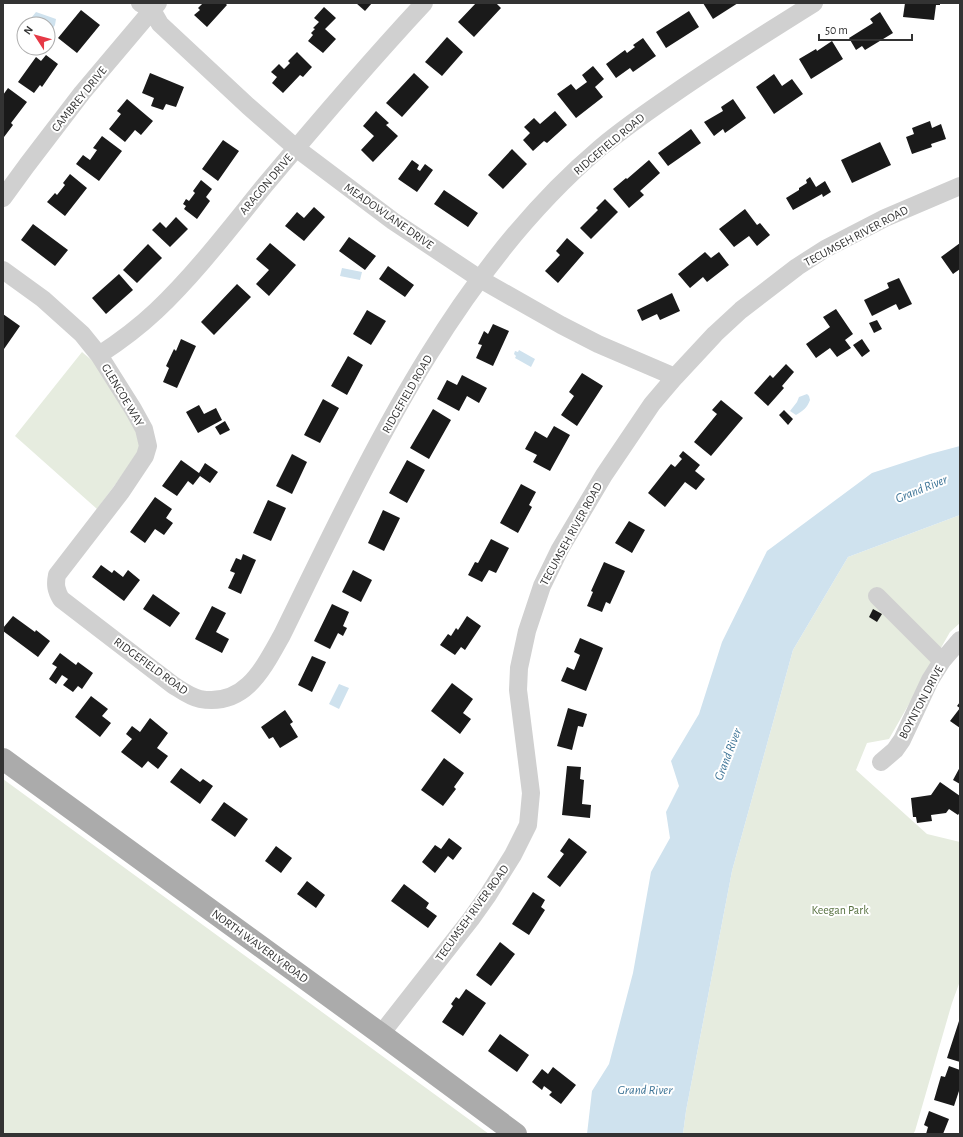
<svg xmlns="http://www.w3.org/2000/svg" width="963" height="1137" font-family="'Alegreya Sans',sans-serif">
<style>
.green{fill:#e6ecdf}
.water{fill:#cfe2ee}
.building{fill:#1a1a1a}
.lines{fill:none;stroke-linecap:round;stroke-linejoin:round}
.minor{stroke:#d0d0d0;stroke-width:18}
.major{stroke:#ababab;stroke-width:22}
.labels{text-anchor:middle;stroke-width:4;stroke-linejoin:round;paint-order:stroke}
.street-label{font-size:12px;fill:#333;stroke:#fff}
.park-label{font-size:12px;fill:#56703f;stroke:#fff}
.water-label{font-size:13px;font-style:italic;fill:#3f7597;stroke:#fff}
</style>
<rect width="100%" height="100%" fill="#fff"/>
<path class="green" d="M82,352l13,11 41,66 6,16 -7,13 -38,51 -82,-73z
M960,515v108l-10,9 -61,107 -22,4 -11,27 71,64 33,8v139l-8,22 -37,128 -2,3h-230l3,-23 46,-240 61,-221 55,-93z
M3,779l486,355h-486z"/>
<path class="water" d="M36,12l20,7 -1,6 -3,5 -4,-1v-5h-12l-4,-1v-6z
M342,268l20,4 -2,8 -20,-4z
M519,350l16,9 -4,8 -16,-9 1,-2 -2,-2 1,-3 3,1z
M807,394l2,2 1,4c-3,8 -7,11 -14,15l-6,-4 7,-9 2,-5z
M960,446v69l-112,42 -55,93 -61,221 -46,240 -3,23h-96l5,-43 17,-27 24,-91 18,-101 19,-34 -4,-26 13,-26 -8,-25 28,-47 23,-72 45,-91 105,-78 58,-19z
M339,684l10,4 -10,21 -10,-5z"/>
<path class="building" d="M203,3h22l2,2 -20,22 -13,-12 6,-5 -2,-2z
M356,3h16l-7,8z
M476,3h20l5,5 -27,29 -16,-15z
M703,3h35l-25,16z
M905,3h35v2h-4l-2,15 -31,-3z
M324,7l12,11 -11,11 11,10 -13,14 -15,-12 5,-6 -2,-2 4,-4 -2,-1 6,-6 -5,-4z
M81,10l19,15 -23,28 -19,-15z
M689,11l10,16 -33,21 -10,-16z
M880,12l13,21 -28,17 -3,-4 -6,4 -7,-12 24,-15 -3,-4z
M447,37l16,15 -21,24 -17,-14z
M643,38l13,18 -23,16 -3,-4 -14,10 -10,-14 19,-14 2,3 8,-6 -2,-2z
M832,41l11,18 -32,20 -12,-20 17,-10 1,2z
M297,52l15,15 -9,10 -3,-2 -17,18 -11,-10 5,-6 -6,-5 8,-8 5,5 6,-6 -2,-2z
M46,55l12,9 -16,23 -2,-2 -6,8 -16,-11 18,-25 5,4z
M593,66l11,13 -9,8 8,10 -27,21 -19,-24 14,-10 5,6 11,-8 -5,-7z
M150,73l34,14 -8,20 -10,-3 -3,6 -12,-4 3,-8 -12,-5z
M414,73l15,14 -27,30 -16,-14z
M774,74l8,12 10,-7 11,15 -29,20 -18,-27z
M8,88l19,14 -16,21 2,2 -9,12 -1,-1v-41z
M127,99l26,22 -12,14 -6,-5 -10,12 -16,-13 12,-15 -4,-3z
M733,99l13,19 -21,15 -2,-4 -9,7 -10,-14 19,-11 -2,-4z
M376,111l13,12 -3,2 12,11 -25,26 -12,-12 13,-14 -11,-10z
M555,111l12,14 -20,18 -3,-2 -11,10 -10,-11 7,-7 -6,-6 10,-9 6,6z
M930,121l2,7 9,-4 5,15 -15,5 1,3 -20,7 -6,-17 8,-3 -2,-6z
M691,129l10,14 -33,23 -10,-13z
M102,136l20,15 -23,30 -23,-17 7,-9 7,5 7,-10 -4,-2z
M223,140l16,11 -21,30 -16,-12z
M880,142l11,23 -39,18 -11,-23z
M512,149l15,15 -24,25 -15,-14z
M412,160l7,5 -2,4 3,2 5,-7 8,6 -16,22 -19,-13z
M649,160l11,13 -20,18 4,4 -15,13 -16,-19 13,-11 1,1z
M70,174l17,14 -22,28 -18,-14 8,-9 2,2 8,-10 -2,-2z
M810,177l6,10 9,-6 6,11 -8,5 -1,-3 -29,16 -7,-12 13,-8v-2l8,-5 -1,-3z
M201,180l11,9 -6,8 4,4 -13,18 -13,-10 2,-3 -3,-2 3,-5 3,2 6,-8 -2,-2z
M444,190l34,23 -10,14 -34,-23z
M605,199l13,13 -27,27 -11,-11 18,-18 -2,-2z
M314,207l11,10 -21,24 -19,-15 12,-14 7,6z
M745,209l12,16 3,-2 10,12 -13,11 -8,-10 -15,11 -15,-18z
M176,217l12,12 -18,18 -18,-17 8,-8 6,6z
M33,224l35,26 -13,16 -34,-26z
M349,237l27,19 -11,14 -26,-19z
M567,238l17,15 -26,30 -13,-12 15,-16 -4,-4z
M270,243l26,22 -27,31 -13,-12 13,-14 -13,-11z
M960,243v26l-7,5 -12,-17z
M148,244l14,14 -25,25 -14,-13z
M705,252l6,6 8,-6 10,13 -22,17 -4,-5 -13,11 -12,-14z
M388,266l26,19 -9,12 -26,-18z
M119,274l14,16 -27,24 -14,-16z
M899,278l13,26 -13,6 -3,-6 -24,12 -8,-16 25,-12 -2,-5z
M237,284l14,13 -37,38 -13,-13z
M672,293l8,18 -20,9 -3,-6 -15,7 -5,-11z
M836,309l17,25 -8,6 6,8 -14,9 -7,-9 -14,10 -10,-14 24,-17 -7,-10z
M367,310l19,11 -15,24 -18,-11z
M3,314l17,12 -16,23 -1,-1z
M877,320l5,9 -8,4 -5,-10z
M493,324l16,7 -16,35 -17,-8 6,-13 -4,-1 6,-13 4,3z
M181,339l15,7 -19,42 -14,-6 6,-14 -3,-2 8,-17 2,2z
M862,339l8,12 -8,6 -9,-12z
M348,356l15,9 -16,30 -16,-9z
M786,364l8,8 -12,14 2,2 -16,18 -14,-13 16,-18 3,3z
M582,373l21,13 -26,40 -16,-11 13,-19 -5,-4z
M462,375l25,13 -8,15 -12,-7 -8,15 -22,-12 10,-19 10,5z
M323,399l16,9 -19,35 -16,-8z
M721,400l22,18 -32,38 -17,-14 23,-28 -5,-4z
M199,405l5,9 12,-6 6,12 -24,13 -12,-21z
M433,409l18,11 -22,39 -19,-11z
M784,410l9,9 -5,6 -9,-10z
M225,421l5,9 -10,5 -5,-8z
M554,426l16,9 -20,36 -17,-9 4,-7 -12,-6 10,-18 12,7z
M683,451l17,14 -5,6 10,8 -9,11 -11,-8 -20,25 -17,-14 23,-29 4,3 7,-8 -3,-3z
M292,454l15,8 -15,32 -16,-8z
M181,460l18,13 6,-10 13,9 -8,11 -10,-7 -7,9 -5,-4 -11,15 -15,-10z
M407,460l18,10 -18,33 -18,-10z
M521,484l15,8 -7,13 3,2 -14,26 -18,-10z
M155,497l17,12 -6,9 7,5 -9,12 -9,-6 -10,14 -15,-11z
M268,500l18,8 -15,33 -18,-8z
M383,510l17,8 -16,33 -16,-8z
M629,521l16,9 -13,23 -17,-10z
M491,539l18,9 -13,25 -7,-3 -7,12 -14,-7 7,-13 3,1z
M243,554l13,6 -15,34 -13,-6 7,-15 -5,-2 6,-13 5,2z
M604,562l21,9 -15,33 -4,-2 -4,10 -15,-6 6,-14 -2,-1z
M101,565l11,8 2,-3 9,7 5,-7 12,10 -16,21 -32,-24z
M353,570l19,10 -11,22 -19,-10z
M153,594l27,19 -10,14 -27,-18z
M332,604l17,8 -6,14 4,2 -4,8 -5,-3 -8,16 -16,-8z
M212,606l14,7 -10,19 13,7 -7,14 -27,-14z
M873,609l9,5 -5,8 -8,-5z
M13,616l22,16 1,-2 14,11 -12,16 -35,-26v-3z
M467,616l14,10 -16,24 -4,-3 -6,8 -15,-10 8,-11 3,2 5,-8 2,2z
M580,638l23,10 -17,43 -25,-10 6,-14 7,3 6,-15 -6,-3z
M60,653l16,12 2,-3 15,11 -11,16 -4,-3 -5,6 -10,-7 5,-6 -6,-4 -6,9 -7,-5 8,-12 -5,-3z
M312,656l14,6 -14,30 -14,-7z
M452,683l21,16 -10,14 8,6 -11,15 -29,-23z
M91,696l17,13 -6,7 9,7 -11,14 -25,-20z
M960,702v26l-10,-7 10,-13 -3,-2z
M568,708l19,6 -4,13 -5,-1 -6,24 -15,-4z
M285,710l8,12 -3,2 8,13 -18,11 -7,-11 -4,2 -8,-12z
M150,718l18,15 -11,15 11,8 -10,13 -10,-8 -6,7 -21,-16 11,-13 -6,-5 6,-8 8,6z
M444,758l20,15 -10,14 2,2 -13,17 -22,-16z
M567,766l14,1 -1,12 4,1 -2,24 9,1 -1,13 -28,-3z
M960,767v17l-7,-4z
M181,768l19,14 3,-3 10,7 -13,18 -30,-22z
M940,782l20,14v16l-2,3 -9,-6 -3,4 -15,2 1,6 -15,2 -1,-6h-3l-2,-19 20,-3z
M224,802l24,17 -13,18 -24,-17z
M449,838l13,10 -9,12 -5,-4 -13,17 -13,-11 13,-17 6,4z
M569,838l18,14 -27,35 -13,-10 17,-23 -4,-3z
M276,846l16,12 -11,15 -16,-12z
M307,881l18,14 -9,13 -19,-14z
M404,884l25,19 -3,5 11,8 -9,12 -37,-27z
M533,892l12,8 -4,7 4,3 -16,25 -17,-11z
M500,942l15,12 -24,32 -15,-11z
M466,989l20,14 -23,33 -21,-14 11,-16 -2,-2 5,-7 3,2z
M959,1021l1,1v40l-13,-4z
M500,1034l29,21 -12,17 -29,-21z
M949,1066l11,4v18l-6,18 -20,-6 7,-24 4,1z
M553,1067l23,18 -15,19 -12,-9 3,-3 -8,-6 -2,4 -10,-8 10,-13 6,5z
M929,1111l20,8 -6,15h-17l2,-7 -4,-2z"/>
<g class="lines">
<path class="minor" d="M140,3l12,7 8,14 88,82 48,42 97,73 87,58 81,46 37,19 77,33
M3,198l24,-33 55,-72 76,-90
M3,270l40,29 39,35 17,21 34,54 11,20 4,17 -3,10 -24,36 -64,83c-2,10 -1,15 4,24l112,86c8,5 17,12 27,14 45,8 63,-30 82,-64 84,-171 169,-361 318,-487 23,-19 47,-36 72,-53 46,-32 94,-62 142,-92
M99,355c20,-13 40,-28 57,-44 40,-38 74,-83 109,-126 52,-62 104,-123 159,-182
M877,596l65,65
M881,762l14,-12 7,-10 28,-60 12,-19 18,-21
M381,1034l90,-115 17,-24 25,-40 15,-30 3,-32 -13,-103 1,-22 8,-37 15,-45 18,-37 44,-74 48,-71 23,-27 40,-43 26,-24 56,-43 28,-18 60,-31 75,-32"/>
<path class="major" d="M3,759l378,275 135,100"/>
</g>
<g class="labels">
<g class="street-label">
<text transform="translate(79 99) rotate(-51)" y="4">CAMBREY DRIVE</text>
<text transform="translate(609 144) rotate(-40)" y="4">RIDGEFIELD ROAD</text>
<text transform="translate(266 184) rotate(-50)" y="4">ARAGON DRIVE</text>
<text transform="translate(389 216) rotate(35)" y="4">MEADOWLANE DRIVE</text>
<text transform="translate(856 236) rotate(-28)" y="4">TECUMSEH RIVER ROAD</text>
<text transform="translate(407 394) rotate(-60)" y="4">RIDGEFIELD ROAD</text>
<text transform="translate(123 395) rotate(59)" y="4">GLENCOE WAY</text>
<text transform="translate(571 534) rotate(-61)" y="4">TECUMSEH RIVER ROAD</text>
<text transform="translate(151 666) rotate(36)" y="4">RIDGEFIELD ROAD</text>
<text transform="translate(921 702) rotate(-62)" y="4">BOYNTON DRIVE</text>
<text transform="translate(472 913) rotate(-54)" y="4">TECUMSEH RIVER ROAD</text>
<text transform="translate(260 946) rotate(36)" y="4">NORTH WAVERLY ROAD</text>
</g>
<g class="park-label">
<text x="840" y="914">Keegan Park</text>
</g>
<g class="water-label">
<text transform="translate(921 488) rotate(-22)" y="5">Grand River</text>
<text transform="translate(727 754) rotate(-69)" y="5">Grand River</text>
<text x="645" y="1094">Grand River</text>
</g>
</g>
<rect width="963" height="1137" fill="none" stroke="#333333" stroke-width="8"/>
<g transform="translate(36 36) rotate(306)"><circle r="19" fill="#ffffff" stroke="#adadad"/>
<path d="M0-3L7 15L0 10L-7 15Z" fill="#e63946"/>
<text y="-6" font-size="11" font-weight="bold" text-anchor="middle" fill="#333333">N</text>
</g>
<path d="M819 34v6h93v-6" fill="none" stroke="#333333" stroke-width="2"/>
<text x="825" y="34" font-size="12" fill="#333333" stroke="#ffffff" stroke-width="3" paint-order="stroke">50 m</text>
</svg>
